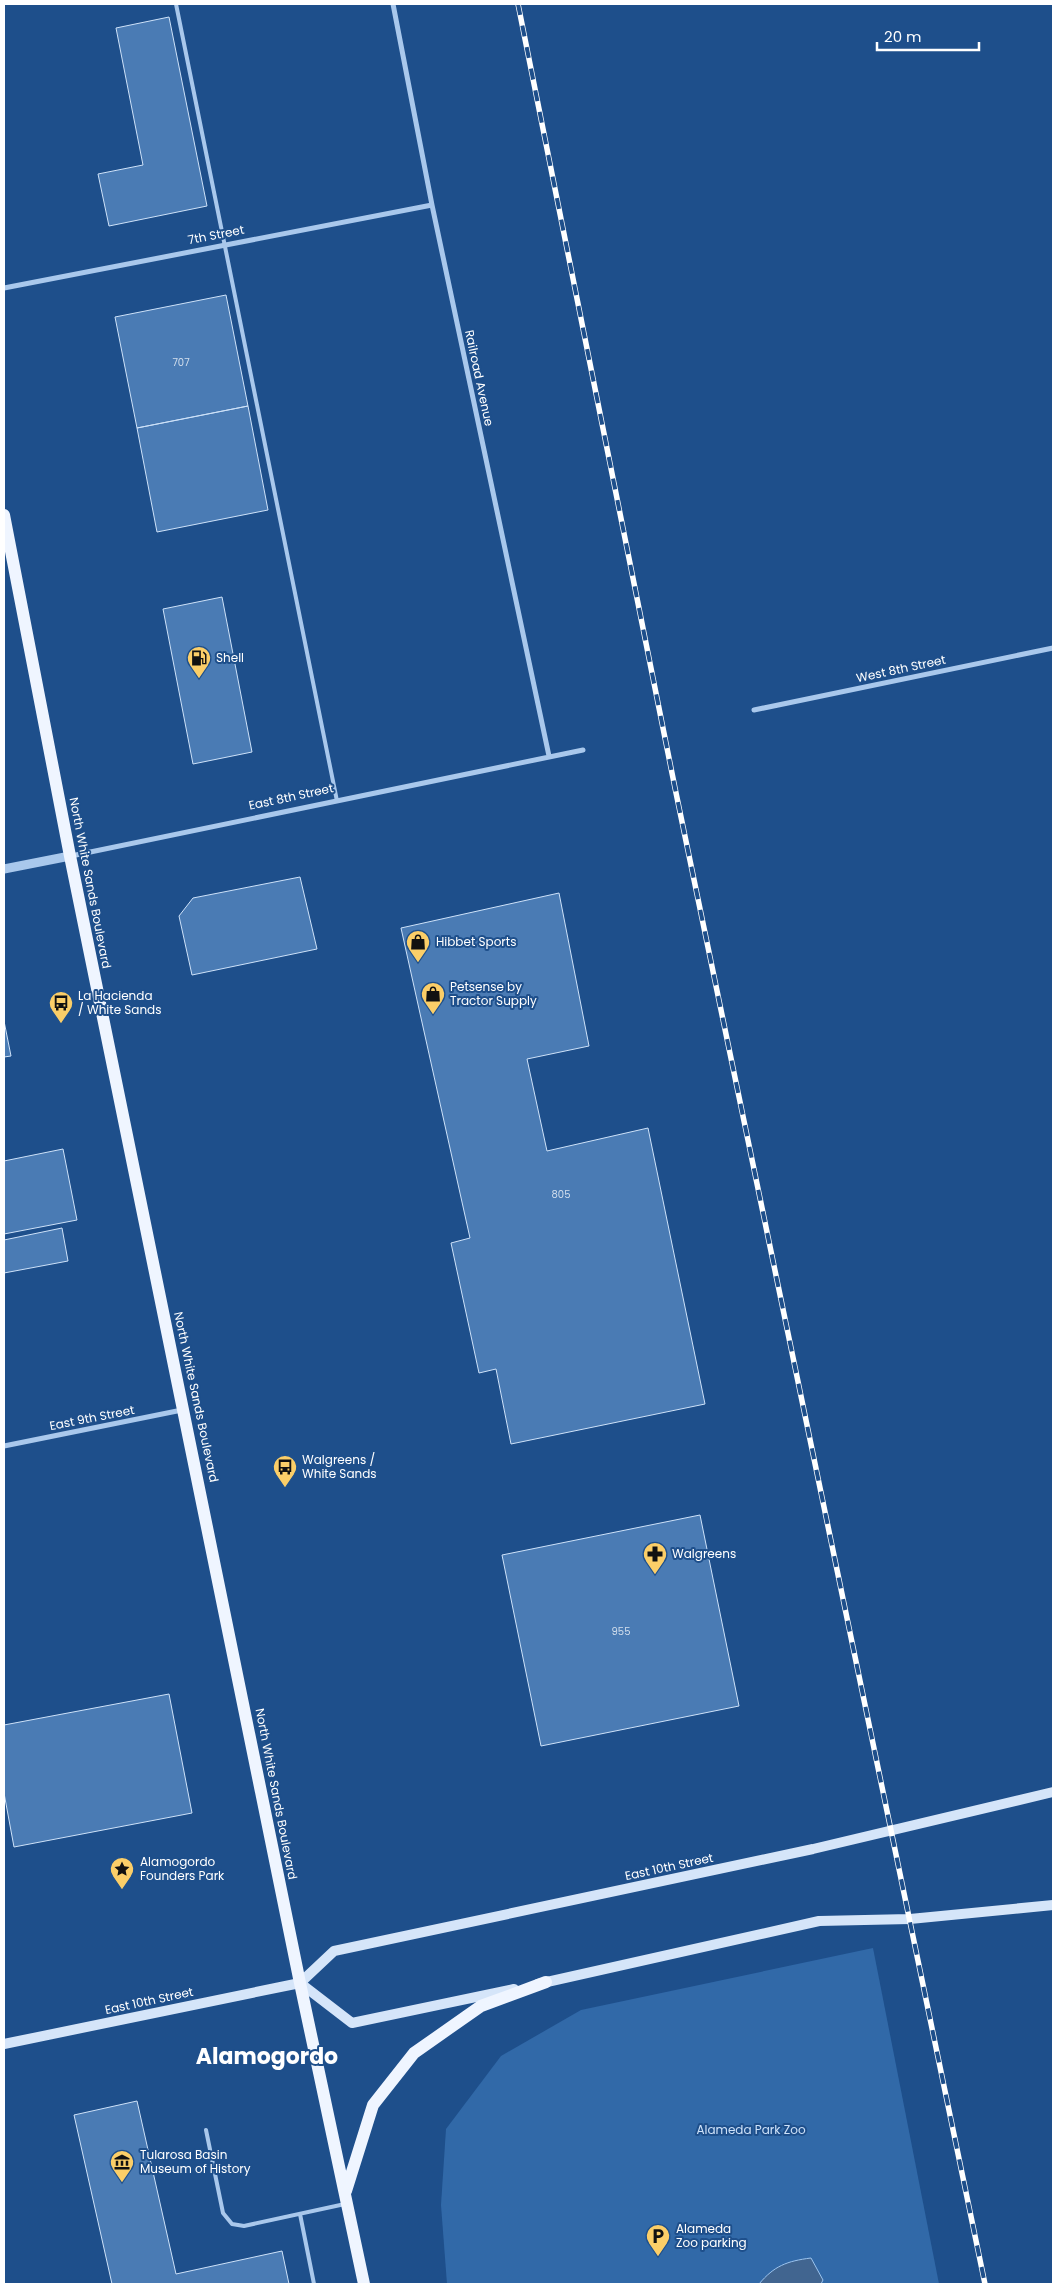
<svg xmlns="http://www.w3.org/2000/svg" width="1057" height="2288" font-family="Poppins,sans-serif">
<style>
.green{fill:#3169a8}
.water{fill:#416590;stroke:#9cc4ee}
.building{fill:#4a7bb4;stroke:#cee2f9}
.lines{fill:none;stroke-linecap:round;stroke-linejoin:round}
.service{stroke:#a9c8ec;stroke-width:4}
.minor{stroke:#a9c8ec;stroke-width:5}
.tertiary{stroke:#a9c8ec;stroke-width:9}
.secondary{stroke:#d5e5f9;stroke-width:10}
.primary{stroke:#eff5ff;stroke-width:12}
.rail-casing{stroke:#fff;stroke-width:5.5}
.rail{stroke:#1e4f8b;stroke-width:4;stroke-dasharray:11;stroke-linecap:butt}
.labels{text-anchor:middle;stroke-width:4;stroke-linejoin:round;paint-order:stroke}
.number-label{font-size:10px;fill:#d2deec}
.street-label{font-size:12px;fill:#fff;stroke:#1e4f8b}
.poi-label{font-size:12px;fill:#fff;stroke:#1e4f8b;text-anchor:start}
.park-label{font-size:12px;fill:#cee2f9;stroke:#1e4f8b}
.town-label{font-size:22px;font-weight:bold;fill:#fff;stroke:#1e4f8b}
</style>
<rect width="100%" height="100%" fill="#1e4f8b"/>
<path class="green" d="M873,1948l66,336h-492l-6,-79 5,-76 55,-73 80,-46z"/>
<path class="water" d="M811,2258l12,22 -2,4h-62c15,-18 28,-23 52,-26z"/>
<path class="building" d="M169,17l38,189 -98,20 -11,-52 45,-9 -27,-137z
M226,295l22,111 -111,22 -22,-111z
M248,406l20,104 -111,22 -20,-104z
M222,597l30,155 -59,12 -30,-155z
M300,877l17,72 -125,26 -13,-59 14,-18z
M559,893l30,153 -62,13 20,92 101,-23 57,276 -194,40 -15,-75 -17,4 -28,-130 19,-5 -69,-310z
M4,1021l7,35 -7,1z
M63,1149l14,71 -73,14v-73z
M62,1228l6,33 -64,12v-33z
M700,1515l39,191 -198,40 -39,-191z
M169,1694l23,119 -178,34 -10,-54v-68z
M137,2101l39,173 106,-23 7,33h-177l-38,-169z"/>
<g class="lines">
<path class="service" d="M176,4l161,797
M206,2130l17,83 9,11 12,2 101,-22
M300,2214l14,70"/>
<path class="minor" d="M393,4l39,201 117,551
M4,288l428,-83
M754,710l299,-62
M71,856l512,-106
M4,1446l178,-36"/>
<path class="tertiary" d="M4,869l66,-13"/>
<path class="secondary" d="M300,1983l52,40 162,-34
M538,1984l281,-63 91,-2 143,-14
M4,2044l296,-61 34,-32 479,-102 240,-57"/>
<path class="primary" d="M4,515l66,341 230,1127 64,301
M346,2191l27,-86 41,-52 67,-47 65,-24"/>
<g class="rail-casing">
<path id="rail" d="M518,4l157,784 310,1496"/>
</g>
<use href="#rail" class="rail"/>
</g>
<defs>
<g id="fuel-pin" transform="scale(1.25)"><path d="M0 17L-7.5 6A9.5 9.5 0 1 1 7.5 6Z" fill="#fbce68" stroke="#1e4f8b"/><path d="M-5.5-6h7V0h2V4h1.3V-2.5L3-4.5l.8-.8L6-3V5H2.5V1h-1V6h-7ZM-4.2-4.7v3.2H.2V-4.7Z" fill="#111"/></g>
<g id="shop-pin" transform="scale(1.25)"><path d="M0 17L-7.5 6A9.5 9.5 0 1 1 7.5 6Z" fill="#fbce68" stroke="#1e4f8b"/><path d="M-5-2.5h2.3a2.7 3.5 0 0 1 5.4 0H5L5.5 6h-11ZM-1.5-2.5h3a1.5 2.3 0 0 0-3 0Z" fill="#111"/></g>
<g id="bus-pin" transform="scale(1.25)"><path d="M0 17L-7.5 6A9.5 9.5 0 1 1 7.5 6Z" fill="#fbce68" stroke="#1e4f8b"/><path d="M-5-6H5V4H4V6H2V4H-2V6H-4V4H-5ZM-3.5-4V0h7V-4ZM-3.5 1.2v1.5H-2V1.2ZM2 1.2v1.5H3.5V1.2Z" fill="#111"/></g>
<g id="pharmacy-pin" transform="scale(1.25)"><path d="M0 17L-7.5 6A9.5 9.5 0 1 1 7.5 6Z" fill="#fbce68" stroke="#1e4f8b"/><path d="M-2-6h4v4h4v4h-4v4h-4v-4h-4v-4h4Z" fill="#111"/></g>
<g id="sight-pin" transform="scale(1.25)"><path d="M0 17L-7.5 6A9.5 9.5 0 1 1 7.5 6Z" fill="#fbce68" stroke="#1e4f8b"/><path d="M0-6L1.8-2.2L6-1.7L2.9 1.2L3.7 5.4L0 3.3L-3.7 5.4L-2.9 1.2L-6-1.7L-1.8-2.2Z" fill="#111"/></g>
<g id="museum-pin" transform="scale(1.25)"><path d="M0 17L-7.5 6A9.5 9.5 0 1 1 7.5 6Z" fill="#fbce68" stroke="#1e4f8b"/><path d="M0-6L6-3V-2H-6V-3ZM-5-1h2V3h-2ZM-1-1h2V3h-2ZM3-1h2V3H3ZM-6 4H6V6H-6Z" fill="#111"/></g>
<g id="parking-pin" transform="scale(1.25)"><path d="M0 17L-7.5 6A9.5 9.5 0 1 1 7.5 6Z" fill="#fbce68" stroke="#1e4f8b"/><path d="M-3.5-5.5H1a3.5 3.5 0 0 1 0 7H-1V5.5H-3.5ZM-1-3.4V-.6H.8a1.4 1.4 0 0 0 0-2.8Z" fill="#111"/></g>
</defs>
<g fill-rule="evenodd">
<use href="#fuel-pin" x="199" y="658"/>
<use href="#shop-pin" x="418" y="942"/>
<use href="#shop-pin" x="433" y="994"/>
<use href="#bus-pin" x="61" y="1003"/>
<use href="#bus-pin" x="285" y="1467"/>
<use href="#pharmacy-pin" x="655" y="1554"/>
<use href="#sight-pin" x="122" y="1869"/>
<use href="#museum-pin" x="122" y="2162"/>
<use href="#parking-pin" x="658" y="2236"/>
</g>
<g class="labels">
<g class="number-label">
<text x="181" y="366">707</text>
<text x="561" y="1198">805</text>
<text x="621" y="1635">955</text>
</g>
<g class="street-label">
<text transform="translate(216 235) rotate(-11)" y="4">7th Street</text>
<text transform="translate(479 378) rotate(78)" y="4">Railroad Avenue</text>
<text transform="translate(901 669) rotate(-12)" y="4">West 8th Street</text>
<text transform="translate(291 797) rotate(-12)" y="4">East 8th Street</text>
<text transform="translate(90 883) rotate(79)" y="4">North White Sands Boulevard</text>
<text transform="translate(196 1397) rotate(78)" y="4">North White Sands Boulevard</text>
<text transform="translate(92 1418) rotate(-11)" y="4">East 9th Street</text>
<text transform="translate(276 1794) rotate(79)" y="4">North White Sands Boulevard</text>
<text transform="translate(669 1867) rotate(-12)" y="4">East 10th Street</text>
<text transform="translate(149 2001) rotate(-12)" y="4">East 10th Street</text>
</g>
<g class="poi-label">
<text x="216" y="662">Shell</text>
<text x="436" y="946">Hibbet Sports</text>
<text x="450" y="991">Petsense by<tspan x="450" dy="14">Tractor Supply</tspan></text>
<text x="78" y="1000">La Hacienda<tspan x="78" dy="14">/ White Sands</tspan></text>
<text x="302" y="1464">Walgreens /<tspan x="302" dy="14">White Sands</tspan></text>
<text x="672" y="1558">Walgreens</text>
<text x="140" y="1866">Alamogordo<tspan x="140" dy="14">Founders Park</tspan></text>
<text x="140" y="2159">Tularosa Basin<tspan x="140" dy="14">Museum of History</tspan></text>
<text x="676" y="2233">Alameda<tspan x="676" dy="14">Zoo parking</tspan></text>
</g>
<g class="park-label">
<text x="751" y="2134">Alameda Park Zoo</text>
</g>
<g class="town-label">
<text x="267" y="2064">Alamogordo</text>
</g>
</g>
<rect width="1057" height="2288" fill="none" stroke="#ffffff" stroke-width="10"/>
<path d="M877 42v8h102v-8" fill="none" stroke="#ffffff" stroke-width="2.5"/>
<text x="884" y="42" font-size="15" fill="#ffffff" stroke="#1e4f8b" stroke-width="4" paint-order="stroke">20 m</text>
</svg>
